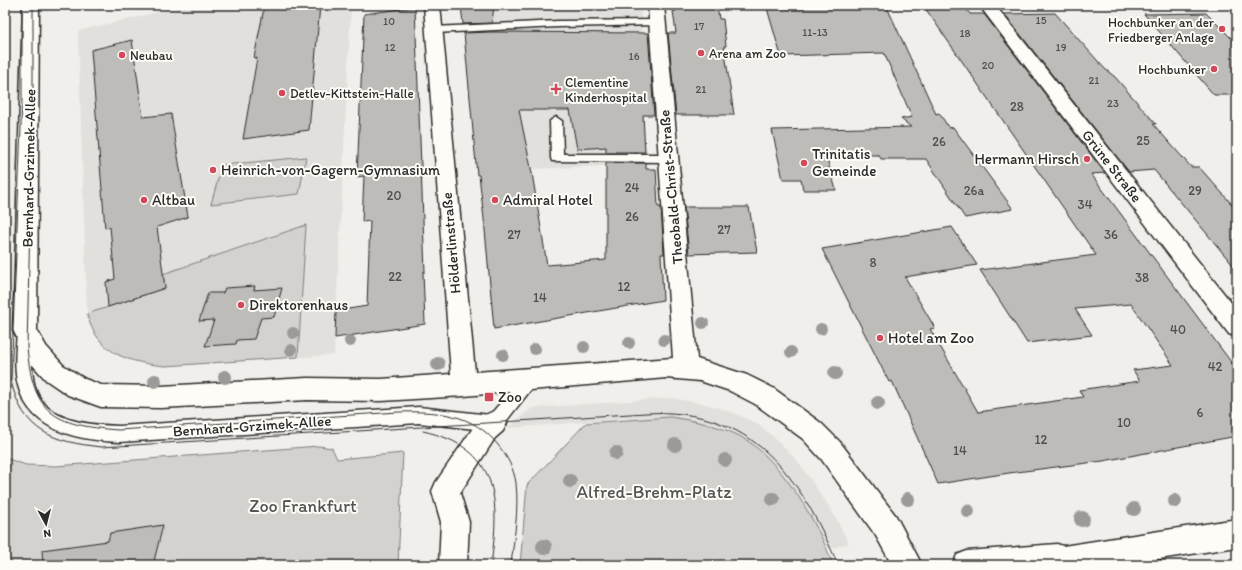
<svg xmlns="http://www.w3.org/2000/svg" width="1242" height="570" font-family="Itim,sans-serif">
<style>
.built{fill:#e1e0dc}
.green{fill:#d3d2cf;stroke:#7f7e7d}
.building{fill:#bdbcb8;stroke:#2b2b2b}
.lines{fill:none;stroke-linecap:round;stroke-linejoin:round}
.service-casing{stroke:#2b2b2b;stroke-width:3}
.pedestrian-casing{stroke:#2b2b2b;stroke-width:3}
.minor-casing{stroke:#2b2b2b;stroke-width:3}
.service{fill:#fdfcf7;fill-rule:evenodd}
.pedestrian{fill:#fdfcf7;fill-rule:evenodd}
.minor{fill:#fdfcf7;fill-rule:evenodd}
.tram{stroke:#2b2b2b;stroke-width:1}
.tree{fill:#9b9a98}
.poi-dot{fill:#d1495b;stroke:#fdfcf7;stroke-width:1.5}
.labels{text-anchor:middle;stroke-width:4;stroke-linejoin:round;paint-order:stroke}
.far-number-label{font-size:11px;fill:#504f4e}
.far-poi-label{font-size:13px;fill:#2b2b2b;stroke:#fdfcf7;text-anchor:start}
.number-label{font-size:13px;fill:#504f4e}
.poi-label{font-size:15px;fill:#2b2b2b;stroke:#fdfcf7;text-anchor:start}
.street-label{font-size:15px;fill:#2b2b2b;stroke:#fdfcf7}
.near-park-label{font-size:18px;fill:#555554;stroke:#fdfcf7}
</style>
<rect width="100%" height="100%" fill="#f0efeb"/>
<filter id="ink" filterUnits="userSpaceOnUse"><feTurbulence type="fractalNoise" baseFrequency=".025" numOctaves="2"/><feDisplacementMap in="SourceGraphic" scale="8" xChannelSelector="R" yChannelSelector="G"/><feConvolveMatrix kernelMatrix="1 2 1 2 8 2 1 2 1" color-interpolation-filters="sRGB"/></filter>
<g filter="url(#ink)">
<path class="built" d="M188,5h163l-17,350 -168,11 -15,-2 -31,-7 -17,-13 -7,-8 -6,-10 -3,-12 -9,-283z
M497,5h144v44h9l1,19h-9l6,41v7l-4,1 1,26 6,21 -119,5 -53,6 -17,-165 34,-1z
M670,398l36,6 28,9 25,12 18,15 23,24 30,44 19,35 -21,6 -18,-32 -31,-46 -32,-30 -20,-10 -103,-12 -117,9 25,-20z"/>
<path class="green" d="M306,157l-7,37 -88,10 11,-39z
M306,225l-8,132 -132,9c-36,-3 -69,-12 -79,-52l78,-26 -2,-14z
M670,417c26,4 55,9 78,24 37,26 70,82 85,124h-313l7,-80 59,-62z
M319,446l13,2 5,11 66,-6 -5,112h-393v-107l21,7 30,1z"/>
<path class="building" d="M278,5h42l-11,125 -66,9 14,-81h-3l10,-50z
M461,5h33l-2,18 -29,1z
M766,5h120l50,109 3,-1 10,15 4,-1 60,82 -48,9 -39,-59h-45l-2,-4h-53l10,35h-33l-2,-11h-18l-11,-49 139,-3 -10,-8 11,-2 -28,-64 -103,3z
M923,5h40l7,9h14l121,159 -14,1 146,196v66l-134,25 -94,12 -71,11 -46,-103 -3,1 -67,-133 130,-22 25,38 -72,12 30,51 -5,1 48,83 105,-15 -4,-7 61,-9 -7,-11 40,-5 -42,-61 -56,5 17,26 -65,8 -47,-73 116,-15z
M415,7l10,265h-2l2,52 -90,14 1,-27 31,-5 3,-85 -8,1 2,-46 -7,1 7,-163z
M676,9h39v2h3l1,8h4l3,27h-2l10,69h-58l-8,-82h8l-3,-22h3z
M1055,13l50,56 10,8 41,47h-3l38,43h8l38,43v60l-83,-100 -25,2 -125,-158z
M1206,13l31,31v51h-23l-70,-81z
M490,32l158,1 6,82h-11l2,37h-39v-5l-29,2 -7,-39h-51l13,63 15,92 59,-5v-97h40v6h10l2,38h3l3,47h-3l2,46 -169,29 -10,-110 -5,-44h-2l-13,-142z
M132,40l11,77 28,-3 17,103 -31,10 8,61 -57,19 -2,-25 9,-3 -5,-52 -5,1 -14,-178z
M684,207h65l8,45 -68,2z
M255,286l-1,4 28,-2 -8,29 -13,1 -7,21 -17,1 -1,4 -31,2 9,-26 -15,1 9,-28h15l2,-5z
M163,525l-10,40h-110l-1,-15 66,-9 2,-8z"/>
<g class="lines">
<g class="service-casing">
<path id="service" d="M656,20l4,1 1,2 -1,2 -102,2 -124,6 -5,-3 5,-3 124,-6z
M556,117l6,4 1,33h105l5,1 1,3 -1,3 -5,1 -116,-1 -1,-3 -1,-37z
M25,324l6,2 2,5c-1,18 -3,38 2,56 10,35 54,38 84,39l300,-19 71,8 36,-42 6,-2 6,2 2,5 -40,51 -6,2 -75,-8 -300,19c-40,-2 -86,-10 -100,-53 -6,-18 -3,-40 -2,-58l2,-5z"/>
</g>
<g class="pedestrian-casing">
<path id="pedestrian" d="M494,411l9,4 4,8 -4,8 -8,7 -35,55 9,29 -2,43h-28l2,-43 -9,-31 4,-9 41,-60 8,-7z"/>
</g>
<g class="minor-casing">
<path id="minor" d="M23,5h16l-2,325 9,16 17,19 22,14 16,6 60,1 146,-8 74,1 70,-5 -27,-369h16l35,367 198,-14 -25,-353h16l33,354 50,16 26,13 48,35 19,19 56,74 26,49h-30l-16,-29 -54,-76 -19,-21 -48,-35 -25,-13 -30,-10 -34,-3 -202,18 -83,5 -74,-1 -146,8 -60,-1 -33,-12 -22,-15 -17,-19 -16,-31z
M979,5h16l242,305v27l-8,-3z
M1237,519v28l-117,18h-167l4,-10 10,-4 90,-7 6,2z"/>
</g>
<use href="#service" class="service"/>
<use href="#pedestrian" class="pedestrian"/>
<use href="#minor" class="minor"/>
<path class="tram" d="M22,5v95l-11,281c12,51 42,61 91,66l544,-34c107,-6 154,63 192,152
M33,5v92l-6,250c6,67 26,78 91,83l281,-18c38,-1 74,1 99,33 9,11 16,24 18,38 3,27 -2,55 -5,82
M423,431c77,17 77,68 68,134"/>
</g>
<g class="tree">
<circle cx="703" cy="323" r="6"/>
<circle cx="821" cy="329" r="6"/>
<circle cx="293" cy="333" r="6"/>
<circle cx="664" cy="340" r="6"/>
<circle cx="350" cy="341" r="6"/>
<circle cx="629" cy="343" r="6"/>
<circle cx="584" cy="347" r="6"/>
<circle cx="535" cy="349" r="6"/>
<circle cx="291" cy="350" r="6"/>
<circle cx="791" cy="352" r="6"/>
<circle cx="503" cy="355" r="6"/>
<circle cx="438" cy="364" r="7"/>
<circle cx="835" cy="373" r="7"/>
<circle cx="225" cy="377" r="7"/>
<circle cx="155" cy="381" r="7"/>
<circle cx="878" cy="403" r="7"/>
<circle cx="675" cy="445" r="7"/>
<circle cx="616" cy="453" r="7"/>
<circle cx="725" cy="460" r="7"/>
<circle cx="570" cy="481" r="7"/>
<circle cx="773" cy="499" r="7"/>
<circle cx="908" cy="499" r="7"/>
<circle cx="1175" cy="501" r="7"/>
<circle cx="1134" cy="509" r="7"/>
<circle cx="968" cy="511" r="7"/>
<circle cx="1082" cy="519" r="8"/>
<circle cx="544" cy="547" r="8"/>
</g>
</g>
<g class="poi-dot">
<circle cx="1222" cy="29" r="4"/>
<circle cx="701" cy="53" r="4"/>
<circle cx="122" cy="55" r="4"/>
<circle cx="1214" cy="69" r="4"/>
<path d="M554 83h4v4h4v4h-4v4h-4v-4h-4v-4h4z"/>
<circle cx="282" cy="93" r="4"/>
<circle cx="1087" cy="159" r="4"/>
<circle cx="804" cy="163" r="4"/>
<circle cx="213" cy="170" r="4"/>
<circle cx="144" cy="200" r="4"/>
<circle cx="495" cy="200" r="4"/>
<circle cx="241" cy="305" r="4"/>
<circle cx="880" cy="338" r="4"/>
<rect x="484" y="392" width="10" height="10" rx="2"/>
</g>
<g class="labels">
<g class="far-number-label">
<text x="1041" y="24">15</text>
<text x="389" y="25">10</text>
<text x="699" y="30">17</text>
<text x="815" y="36">11-13</text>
<text x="965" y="37">18</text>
<text x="390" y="51">12</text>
<text x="1061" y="51">19</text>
<text x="634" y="60">16</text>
<text x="988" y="69">20</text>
<text x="1094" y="84">21</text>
<text x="701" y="93">21</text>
<text x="1113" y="107">23</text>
</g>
<g class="far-poi-label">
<text x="1214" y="27" text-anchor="end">Hochbunker an der<tspan x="1214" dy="15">Friedberger Anlage</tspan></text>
<text x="709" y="58">Arena am Zoo</text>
<text x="130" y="60">Neubau</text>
<text x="1206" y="74" text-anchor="end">Hochbunker</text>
<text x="565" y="87">Clementine<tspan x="565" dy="15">Kinderhospital</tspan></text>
<text x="290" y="98">Detlev-Kittstein-Halle</text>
</g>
<g class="number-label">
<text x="1017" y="111">28</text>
<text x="1143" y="145">25</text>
<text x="939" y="146">26</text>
<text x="632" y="192">24</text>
<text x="974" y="195">26a</text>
<text x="1195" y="195">29</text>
<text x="394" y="200">20</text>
<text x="1085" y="209">34</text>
<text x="632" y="221">26</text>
<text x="724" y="234">27</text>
<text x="514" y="239">27</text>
<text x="1111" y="239">36</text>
<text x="873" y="267">8</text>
<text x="395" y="281">22</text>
<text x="1142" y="282">38</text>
<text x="624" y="291">12</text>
<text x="540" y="302">14</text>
<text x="1178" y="334">40</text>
<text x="1215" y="371">42</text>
<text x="1200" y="417">6</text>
<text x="1124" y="427">10</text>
<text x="1041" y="444">12</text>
<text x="960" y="455">14</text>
</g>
<g class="poi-label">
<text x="812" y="159">Trinitatis<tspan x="812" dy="17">Gemeinde</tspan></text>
<text x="1079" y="164" text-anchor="end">Hermann Hirsch</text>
<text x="221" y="175">Heinrich-von-Gagern-Gymnasium</text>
<text x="152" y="205">Altbau</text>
<text x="503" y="205">Admiral Hotel</text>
<text x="249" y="310">Direktorenhaus</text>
<text x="888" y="343">Hotel am Zoo</text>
<text x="498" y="402">Zoo</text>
</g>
<g class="street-label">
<text transform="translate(1112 166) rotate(52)" y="5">Grüne Straße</text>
<text transform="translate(29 168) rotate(-89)" y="5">Bernhard-Grzimek-Allee</text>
<text transform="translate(671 187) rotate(-95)" y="5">Theobald-Christ-Straße</text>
<text transform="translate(451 243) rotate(-95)" y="5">Hölderlinstraße</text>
<text transform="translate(252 426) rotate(-4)" y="5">Bernhard-Grzimek-Allee</text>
</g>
<g class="near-park-label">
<text x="654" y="498">Alfred-Brehm-Platz</text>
<text x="303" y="512">Zoo Frankfurt</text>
</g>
</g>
<rect width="1242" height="570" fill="none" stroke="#fdfcf7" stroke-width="20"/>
<rect x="10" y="10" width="1222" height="550" fill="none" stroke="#2b2b2b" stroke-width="1.5" filter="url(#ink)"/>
<g transform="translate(46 524) rotate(173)" stroke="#fdfcf7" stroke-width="3" paint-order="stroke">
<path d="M0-3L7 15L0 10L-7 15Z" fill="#2b2b2b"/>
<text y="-6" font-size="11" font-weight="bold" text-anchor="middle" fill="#2b2b2b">N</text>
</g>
</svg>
